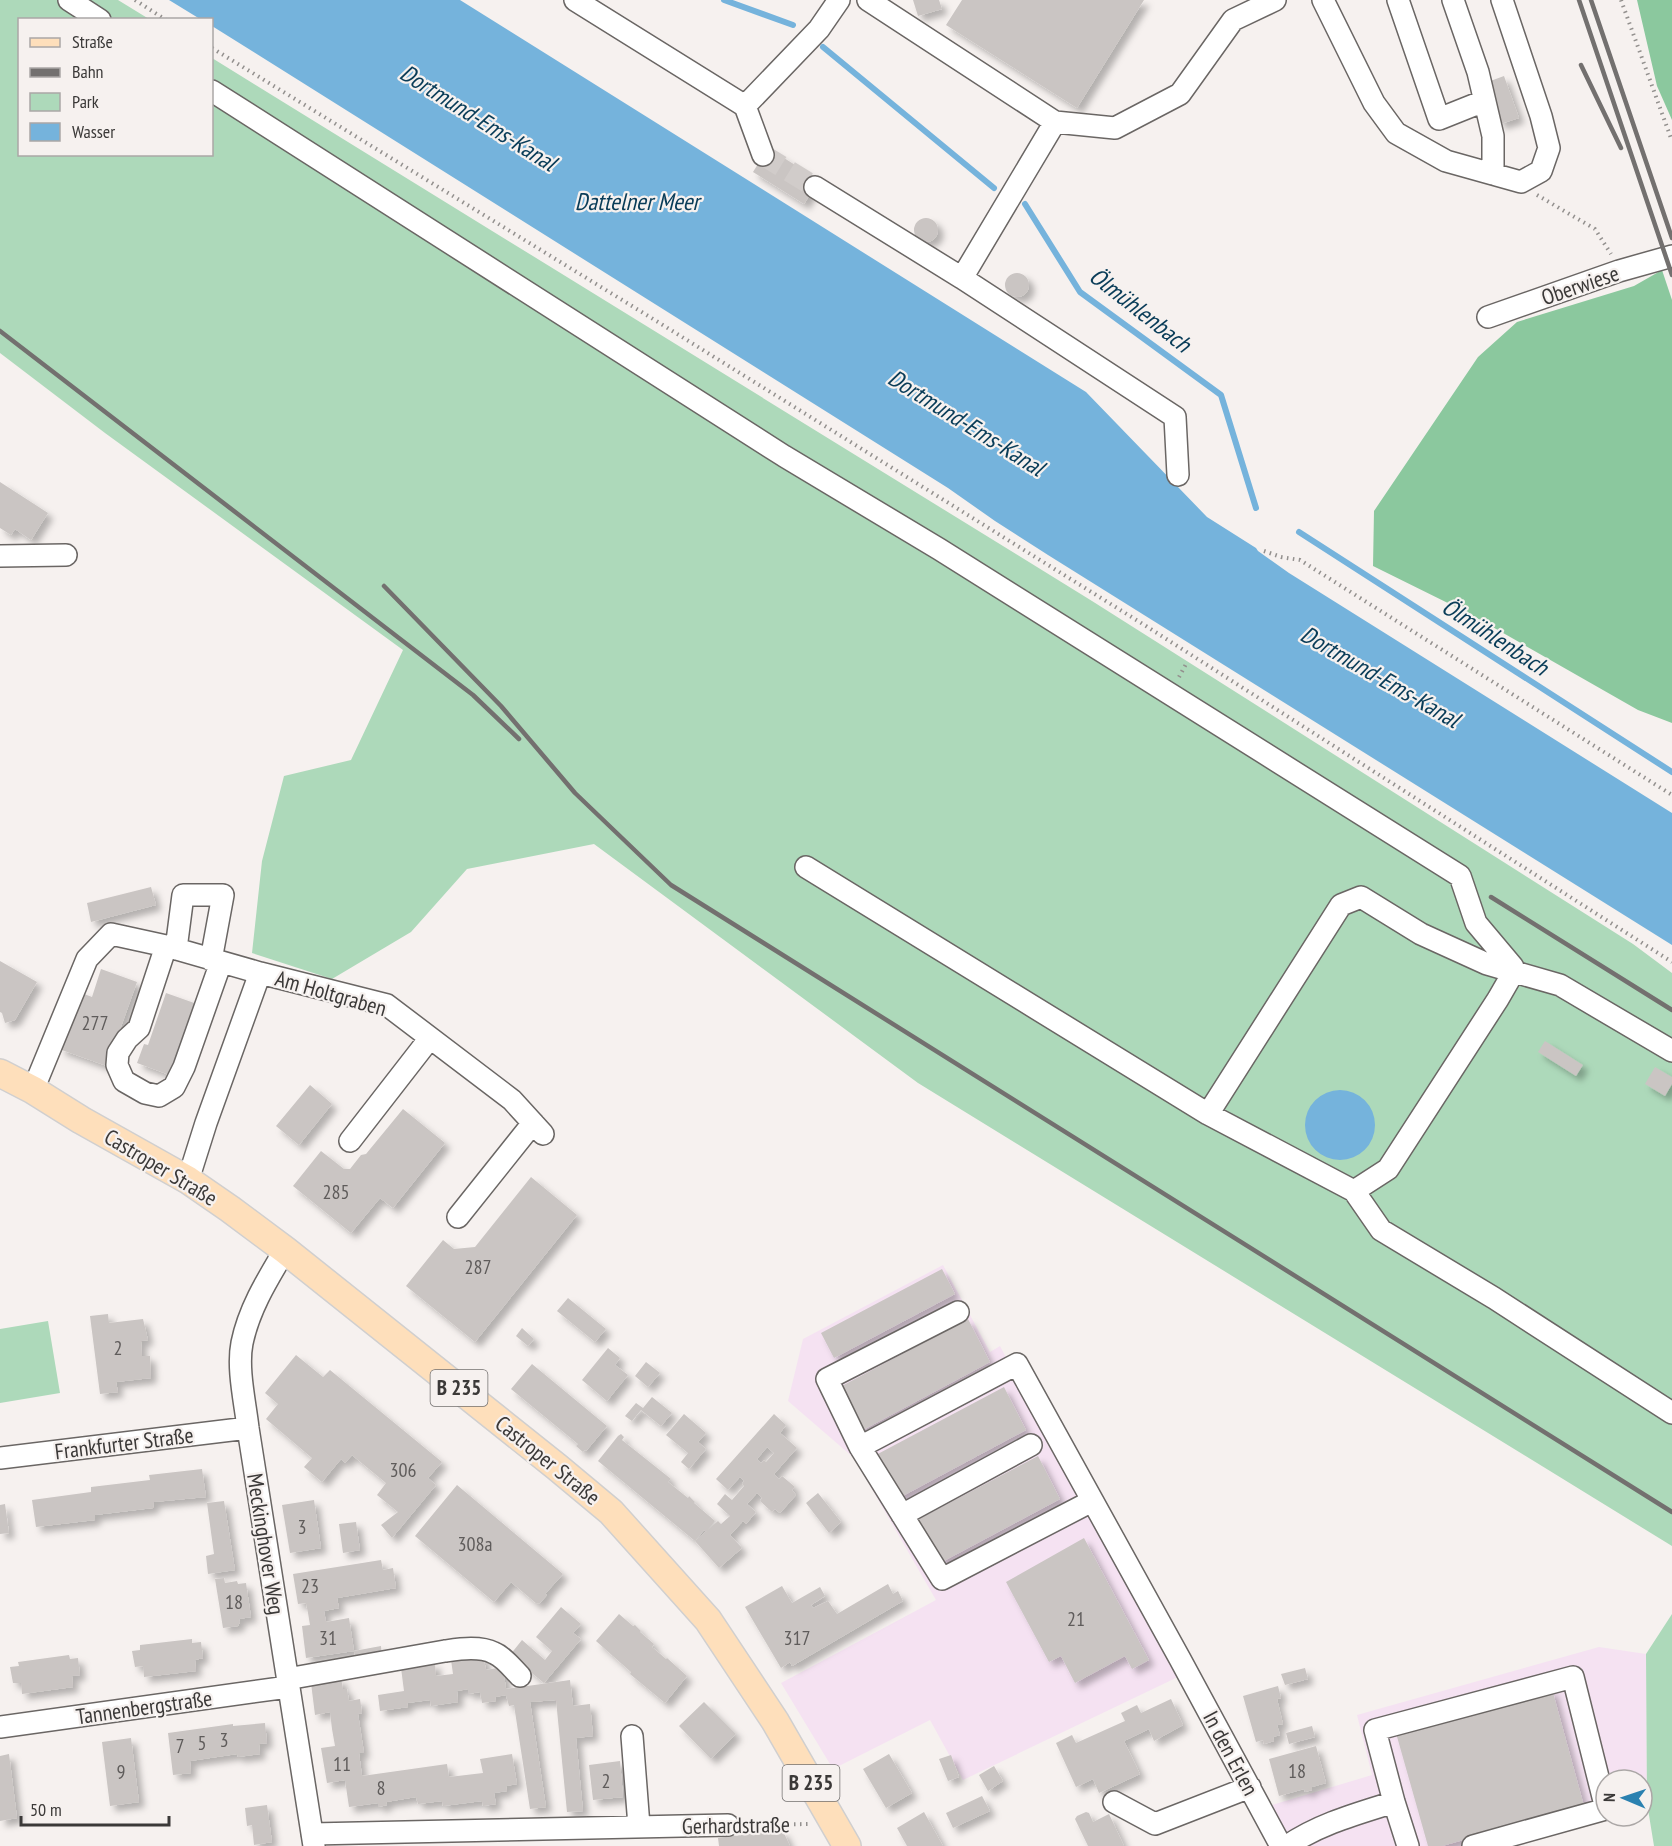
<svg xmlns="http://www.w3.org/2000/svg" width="1672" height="1846" font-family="'PT Sans Narrow',sans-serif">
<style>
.commercial{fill:#f5e2f2}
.green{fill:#add9ba}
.forest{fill:#8bc89e}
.water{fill:#75b3dc}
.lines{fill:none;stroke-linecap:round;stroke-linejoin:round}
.stream{stroke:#75b3dc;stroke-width:6}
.building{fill:#cac5c3;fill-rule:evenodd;filter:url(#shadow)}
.minor-tunnel{stroke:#d1ccca;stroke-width:21;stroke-dasharray:21 10;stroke-linecap:butt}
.minor-casing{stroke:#6a6664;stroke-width:24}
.major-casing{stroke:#d0cfcf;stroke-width:30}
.path{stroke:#93908e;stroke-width:4;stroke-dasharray:1.5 4.5;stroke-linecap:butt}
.minor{stroke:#fff;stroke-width:21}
.major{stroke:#fedfbb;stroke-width:27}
.rail{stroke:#73706f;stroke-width:4.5}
.labels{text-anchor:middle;stroke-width:4.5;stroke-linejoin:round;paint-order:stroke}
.number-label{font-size:20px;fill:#5f5c5b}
.shield{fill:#f6f1ef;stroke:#73706f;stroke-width:1.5}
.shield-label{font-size:21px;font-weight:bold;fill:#3b3938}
.street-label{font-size:22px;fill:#3b3938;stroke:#f6f1ef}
.water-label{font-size:24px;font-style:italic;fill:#093c58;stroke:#f6f1ef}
</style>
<defs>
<filter id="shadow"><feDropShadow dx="5.5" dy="5.5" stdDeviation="3" flood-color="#0004"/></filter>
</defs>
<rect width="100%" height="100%" fill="#f6f1ef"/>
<path class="commercial" d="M943,1265l47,87 10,-6 90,172 90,158 -217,104 -33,-60 -97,49 -52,-86 155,-83 -82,-142 -66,-57 15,-62z
M1599,1647l47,7 1,152 -5,2v-28h-36v36l-99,30h-214l-21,-41 100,-30 -15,-60z"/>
<path class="green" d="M0,0h118l31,19 -129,1v134h192v-96l880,543 541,343 39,29v573l-754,-463 -324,-239 -127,25 -56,63 -79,47 -80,-26 10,-92 22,-85 67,-16 52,-110 -298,-217 -105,-80z
M48,1321l12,72 -60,10v-74z
M1672,1614v232h-18l-7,-43 -1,-149z"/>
<path class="forest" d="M1637,0h35v120l-15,-34z
M1662,270l10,30v423l-34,-13 -170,-97 -95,-47 1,-55 104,-154 39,-35 117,-36z"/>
<path class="water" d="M169,0h291l626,392 121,125 49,31 2,3 31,22 383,240v132l-624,-390 -53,-34 -47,-33 -736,-462v-6l-12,-1z
M1305 1125a35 35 0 1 1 70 0a35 35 0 1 1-70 0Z"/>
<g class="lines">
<path class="stream" d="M724,0l69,25
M823,47l171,141
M1025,204l55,88 141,103 35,113
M1299,532l373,240"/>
</g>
<path class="building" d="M913,0h26l3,9 -24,7z
M962,0h182l-67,108 -131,-83z
M1504,76l15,42 -19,6 -15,-41z
M768,148l51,32 -15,24 -51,-32z
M914 230a12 12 0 1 1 24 0a12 12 0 1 1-24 0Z
M1005 285a12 12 0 1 1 24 0a12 12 0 1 1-24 0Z
M0,482l48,31 -17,27 -16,-11 -4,6 -11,-7z
M151,887l5,18 -65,17 -4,-19z
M0,961l37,21 -22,38 -10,3 -3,-10 -2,-1z
M101,969l36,13 -30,84 -48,-17 20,-57 13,5z
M166,993l31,11 -25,78 -7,-2 2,-6 -30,-11 7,-19 4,1z
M1545,1041l38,24 -7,11 -38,-24z
M1655,1067l17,10v7l-7,12 -20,-12z
M310,1085l22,19 -33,41 -23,-19z
M403,1109l42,34 -52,65 -13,-10 -29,35 -58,-47 28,-35 23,18h6l11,-14 5,-1z
M531,1177l46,38 -102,127 -69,-56 37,-46 11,9 21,-2z
M942,1269l13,25 -121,64 -13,-25z
M568,1298l38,31 -11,13 -38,-31z
M108,1314l1,9 34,-4 5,21 -7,1 1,15h8l1,22 -35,4 2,10 -18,2 -10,-78z
M968,1319l22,43 -129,69 -23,-43z
M522,1328l12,11 -6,7 -12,-10z
M608,1348l12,10 -5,7 13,10 -21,26 -25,-21z
M296,1355l27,22 7,-7 112,92 -14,16 8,7 -44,53 -11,-13 17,-13 -21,-17 9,-12 -34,-28 -7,8 -4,-4 -19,23 -18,-15 8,-9 -46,-39 12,-15 -13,-11z
M646,1362l14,11 -12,14 -13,-11z
M532,1364l75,62 -21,25 -1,-1 -2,2 -7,-6 2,-2 -67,-55z
M1004,1387l22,43 -129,69 -23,-43z
M652,1397l20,16 -11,13 -20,-16 -9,11 -7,-5 11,-13 7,5z
M684,1414l22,19 -8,9 8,7 -17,20 -8,-7 7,-9 -22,-18z
M774,1414l12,11 -6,8 17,15 -23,26 5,5 3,-3 13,11 -3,3 4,5 -16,18 -5,-4 -3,3 -12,-11 2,-3 -5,-5 -10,11 9,8 -10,12 -3,-3 -13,14 12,13 -23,20 -24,-27 -97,-80 20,-25 3,-2 3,3 -2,3 49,39 -3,3 20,16 1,-2 6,6 -1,1 21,18 -9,11 -2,-2 -9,11 23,-20 3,3 9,-8 -13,-12 8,-10 7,6 12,-14 -2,-2 2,-3 -4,-4 -12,13 -12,-11zM767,1447l7,6 -8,9 -2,-2 -3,3 -4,-4z
M1038,1456l22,43 -120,64 -23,-43z
M202,1469l4,28 -52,5 -1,6 -58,7v5l-59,7 -4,-27 59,-8v-5l59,-7 -1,-5z
M457,1485l106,89 -18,20 2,1 -8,9 -1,-1 -1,1 -26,-22 -17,20 -79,-66z
M818,1493l23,29 -12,11 -23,-30z
M314,1500l7,48 -31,5 -8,-48z
M224,1501l11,69 -27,4 -2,-18 8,-2 -7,-51z
M5,1504l4,29 -9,1v-29z
M356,1522l4,28 -17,3 -4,-29z
M1084,1538l65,122 -17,9 -7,-13 -50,27 -14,-27 -12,6 -43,-80z
M381,1560l2,10 10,-2 3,20 -59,10 2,10 -15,3 2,11 23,-4 5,33 -48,7 -4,-32 8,-1 -2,-12 -2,-10 -8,1 -5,-30z
M224,1578l1,5 12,-2 1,3 8,-1 5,34 -12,2 1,3 -2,4 -15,2 -8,-49z
M888,1584l5,10 5,-3 5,10 -111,65 -2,-4 -9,6 -36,-61 37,-21 10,17 28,-16 5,9 -14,9 2,3 15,-7 9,13z
M561,1607l20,17 -8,9 8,6 -37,44 -34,-28 12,-15 23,20 7,-9 -16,-14z
M619,1614l14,12 2,-1 6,6 -1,1 14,12 -2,3 14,12 1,-1 20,18 -22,27 -35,-29 1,-2 -35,-31z
M192,1639v4l9,-1 2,16 -8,2 1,11 -52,6 -1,-11 -8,1 -3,-16 8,-1v-5z
M381,1646l1,12 -26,4 -2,-11z
M69,1655l1,4 8,-1 2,17 -8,1 1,11 -51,7 -1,-11h-8l-3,-16 9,-1 -1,-4z
M483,1655l3,15 17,-3 3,22 64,-9 3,26 17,-2 3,32 -17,2 7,73 -16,1 -11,-112 -26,2 16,105 -16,2 -16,-104 -5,1 -3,-11 -11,2 1,4 -14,2 -2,-11 -12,2v-5l-11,2 1,11 -27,4 -1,-6 -23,3 1,4 -28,4 -2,-16 26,-4 -3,-23 34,-5 1,13 17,-2 -2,-14z
M1305,1668l3,11 -23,6 -4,-11z
M341,1678l2,11h4l2,12 11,-2 2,14 -4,1 6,39h-5l3,23 85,-12 2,13 34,-4 -3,-14 32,-5 5,30 -11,2 1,5 -13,2 2,11 -13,2 -1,-5 -39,5 -1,-5 -24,3 -2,-7 -30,5 1,3 -9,2v-4l-29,4 -4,-27 -18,3 -6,-35 14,-2 -3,-17 -2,-17 -15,3 -4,-32z
M1278,1686l3,12 -4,1 6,25 -6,1 3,10 -7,2 1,4 -10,3 -1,-4 -7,2 -13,-46z
M1552,1689l32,117 -142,40h-14l-32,-113z
M1171,1699l12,26 -29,16 -5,-12 -25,12 16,33 -41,19 -6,-14 -17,8 -20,-44 16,-8 4,8 49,-22 -4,-8 16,-8 4,8z
M704,1702l32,32 -25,25 -32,-33z
M265,1723l2,20 -8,1 1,10 -22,3 -1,-3 -47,7 1,12 -18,2 -5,-42 65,-9v2z
M1312,1726l3,11 -26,7 -3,-11z
M131,1738l8,64 -29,4 -8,-64z
M1316,1746l10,37 -14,4v3l-7,2 -1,-3 -25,7 -10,-37z
M9,1754l8,64 -17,3v-65z
M889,1754l23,39 -26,15 -23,-39z
M951,1755l8,22 -11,4 -9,-22z
M620,1761l3,36 -30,3 -4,-35z
M994,1766l9,15 -15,10 -9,-16z
M982,1796l8,15 -37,17 -7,-15z
M267,1805l5,37 -18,3 -2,-20 -5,1 -2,-18z
M924,1812l19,34h-36l-10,-18z
M1086,1812l3,1 4,9 16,-8 15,32h-36l-13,-27 2,-3z
M771,1831v1l12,-1 7,15h-71l-1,-8z"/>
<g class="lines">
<path class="minor-tunnel" d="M763,155l52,32"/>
<g class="minor-casing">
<path id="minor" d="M69,0l31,20
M575,0l170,106 18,49
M868,0l187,122 60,6 65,-34 53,-74 42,-20
M1323,0l51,103 22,30 50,28 75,21 20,-11 8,-23 -8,-32 -39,-116
M1398,0l41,119 45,-18
M1453,0l25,72 15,64v38
M212,91l572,365 155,93 521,327 16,47 37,44v6l-15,26 -110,170 -34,22 -146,-77 -402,-247
M745,106l74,-77 20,-29
M815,187l147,91 213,139 3,58
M962,278l93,-156
M1488,317l131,-46 53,-15
M0,556l66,-1
M166,946l-27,82 -12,11 -9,14 -1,12 7,16 21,12 14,3 15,-9 10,-20 37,-105
M176,949l7,-54h40l-12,65
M33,1090l54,-131 24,-25 55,12 94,27
M1208,1114l133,-209 20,-8 60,37 66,30 73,21 112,66
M350,1141l80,-103
M188,1180l18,-57 54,-150 127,32 125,95 31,34
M1354,1191l27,39 113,68 178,115
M458,1217l75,-94
M285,1250c-18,30 -36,59 -43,93 -5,25 3,59 6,85l66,418
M860,1447l-33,-68 131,-67
M0,1458l248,-30
M1092,1501l-150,78 -82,-132 157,-83 163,295 101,187
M902,1515l129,-70
M287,1679l158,-28c15,-2 35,-5 49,2 10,4 19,16 26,23
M0,1727l288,-40
M632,1736l7,90
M1114,1802l41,22 95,-37
M312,1834l416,-9
M1287,1846c32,-22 69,-32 107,-44
M1408,1846l-14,-44 -19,-72 198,-53 33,132 -133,37"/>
</g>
<g class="major-casing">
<path id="major" d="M0,1073l33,17 48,30 107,60 42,29 55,41 272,217 54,45 97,108 67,101 72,125"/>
</g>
<path class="path" d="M135,0l31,20
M1621,0l51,141
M212,48l446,274 488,304 526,336
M1537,195l58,34 16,25
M1264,551l17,6 19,3 372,235
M1179,677l7,-13
M746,1825l62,-1"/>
<use href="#minor" class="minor"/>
<use href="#major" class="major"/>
<path class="rail" d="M1579,0l93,275
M1591,0l81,238
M1581,65l40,83
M0,331l473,364 46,44
M384,586l117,120 74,87 96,92 1001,627
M1491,897l181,113"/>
</g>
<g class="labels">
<g class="number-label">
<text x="95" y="1030">277</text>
<text x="336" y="1199">285</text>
<text x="478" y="1274">287</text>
<text x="118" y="1355">2</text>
<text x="403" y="1477">306</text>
<text x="302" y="1534">3</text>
<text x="475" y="1551">308a</text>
<text x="310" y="1593">23</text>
<text x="234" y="1609">18</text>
<text x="1076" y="1626">21</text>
<text x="328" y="1645">31</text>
<text x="797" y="1645">317</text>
<text x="224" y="1747">3</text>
<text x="202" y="1750">5</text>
<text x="180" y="1753">7</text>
<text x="342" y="1771">11</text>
<text x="1297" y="1778">18</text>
<text x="121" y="1779">9</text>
<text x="606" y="1788">2</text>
<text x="381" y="1795">8</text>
</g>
<g class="shield">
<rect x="430.5" y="1370" width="57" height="36" rx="4.5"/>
<rect x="782.5" y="1765" width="57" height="36" rx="4.5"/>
</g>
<g class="shield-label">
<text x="459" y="1395">B 235</text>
<text x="811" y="1790">B 235</text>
</g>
<g class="street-label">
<text transform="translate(1580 285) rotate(-19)" y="8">Oberwiese</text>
<text transform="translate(331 993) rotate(16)" y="8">Am Holtgraben</text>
<text transform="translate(161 1167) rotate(31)" y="8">Castroper Straße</text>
<text transform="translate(124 1443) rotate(-7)" y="8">Frankfurter Straße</text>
<text transform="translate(548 1460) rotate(39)" y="8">Castroper Straße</text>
<text transform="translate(266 1544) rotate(81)" y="8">Meckinghover Weg</text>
<text transform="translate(144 1707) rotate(-8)" y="8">Tannenbergstraße</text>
<text transform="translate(1231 1753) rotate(62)" y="8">In den Erlen</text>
<text transform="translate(736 1825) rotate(-1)" y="8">Gerhardstraße</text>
</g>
<g class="water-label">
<text transform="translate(478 118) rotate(32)" y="8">Dortmund-Ems-Kanal</text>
<text x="637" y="210">Dattelner Meer</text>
<text transform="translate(1140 310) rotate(38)" y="8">Ölmühlenbach</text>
<text transform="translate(966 423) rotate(32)" y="8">Dortmund-Ems-Kanal</text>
<text transform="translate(1495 637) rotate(33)" y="8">Ölmühlenbach</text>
<text transform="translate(1380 677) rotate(30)" y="8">Dortmund-Ems-Kanal</text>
</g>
</g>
<rect x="18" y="18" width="195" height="138" fill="#f6f1ef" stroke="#aba7a6" stroke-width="1.5"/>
<rect x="30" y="38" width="30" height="9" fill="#fedfbb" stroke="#aba7a6" stroke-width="1.5"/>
<text x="72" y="48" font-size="18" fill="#3b3938">Straße</text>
<rect x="30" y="68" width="30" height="9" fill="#73706f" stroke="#aba7a6" stroke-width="1.5"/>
<text x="72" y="78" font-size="18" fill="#3b3938">Bahn</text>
<rect x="30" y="93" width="30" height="18" fill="#add9ba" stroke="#aba7a6" stroke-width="1.5"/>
<text x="72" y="108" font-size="18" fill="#3b3938">Park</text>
<rect x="30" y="123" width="30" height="18" fill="#75b3dc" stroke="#aba7a6" stroke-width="1.5"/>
<text x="72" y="138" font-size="18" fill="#3b3938">Wasser</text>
<g transform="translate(1624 1798) rotate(272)"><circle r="28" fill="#f6f1ef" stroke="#aba7a6" stroke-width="1.5"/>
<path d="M0-4.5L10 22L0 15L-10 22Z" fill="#2b81b0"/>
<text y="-9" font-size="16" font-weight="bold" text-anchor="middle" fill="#3b3938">N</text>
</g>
<path d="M21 1816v9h148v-9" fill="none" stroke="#3b3938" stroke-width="3"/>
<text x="30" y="1816" font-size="18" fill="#3b3938" stroke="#f6f1ef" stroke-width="4.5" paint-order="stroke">50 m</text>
</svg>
